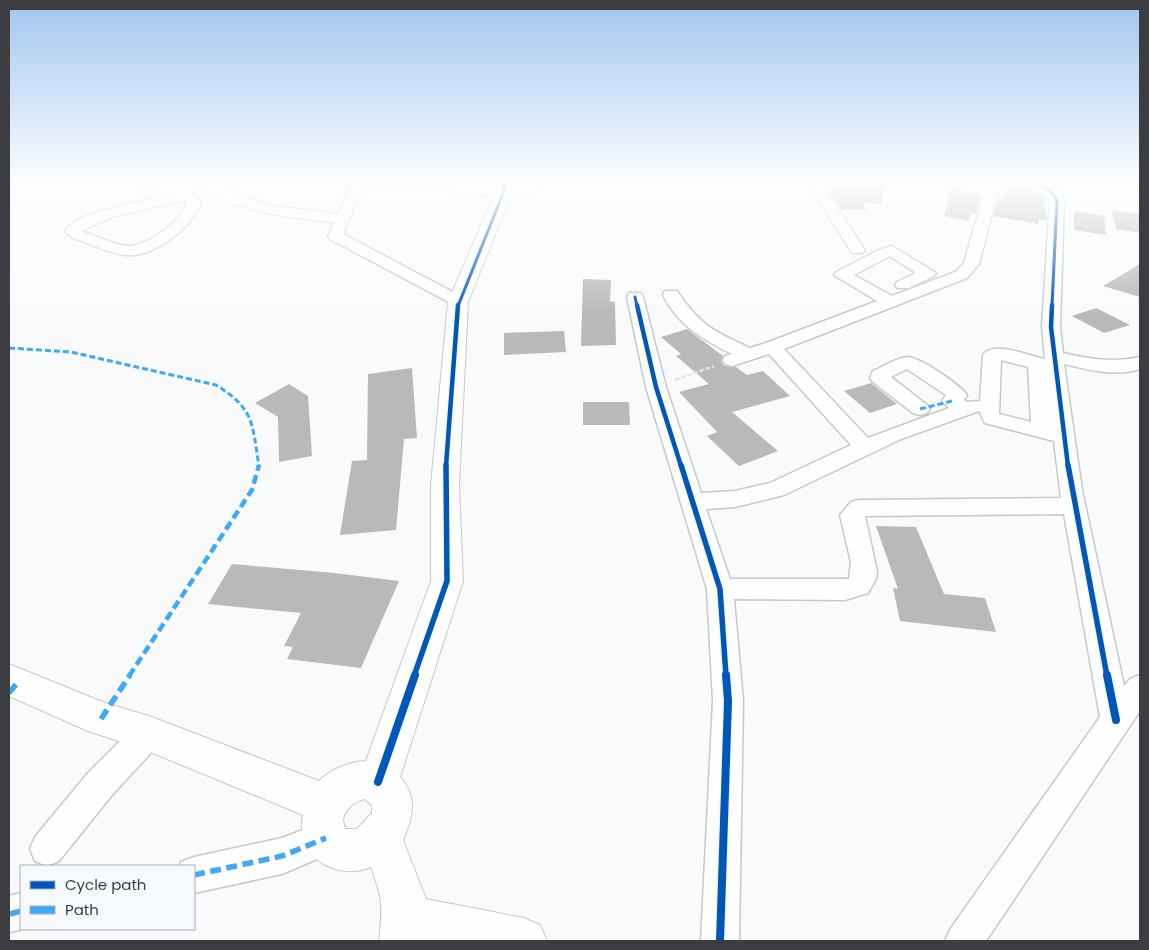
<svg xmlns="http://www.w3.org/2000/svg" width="1149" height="950" font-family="Poppins,sans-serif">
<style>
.building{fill:#b7b9bb}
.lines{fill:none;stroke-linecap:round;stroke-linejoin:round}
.minor-casing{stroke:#c6c8ca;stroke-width:3}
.tertiary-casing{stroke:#c6c8ca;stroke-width:2}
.path{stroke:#e2e3e3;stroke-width:2.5;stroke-dasharray:4.5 2;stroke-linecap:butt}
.minor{fill:#fefeff;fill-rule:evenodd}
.tertiary{fill:#fefeff;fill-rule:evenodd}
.quiet-far2{stroke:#3fa9f5;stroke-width:3;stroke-dasharray:6 3;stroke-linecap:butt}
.quiet-far1{stroke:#3fa9f5;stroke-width:4.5;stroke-dasharray:9 4.5;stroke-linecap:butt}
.quiet{stroke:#3fa9f5;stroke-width:5.5;stroke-dasharray:11 5.5;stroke-linecap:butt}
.cycleway-far3-casing{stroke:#f6f9fe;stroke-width:5}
.cycleway-far2-casing{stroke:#f6f9fe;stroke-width:7}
.cycleway-far1-casing{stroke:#f6f9fe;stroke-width:9}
.cycleway-casing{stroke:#f6f9fe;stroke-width:11}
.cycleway-far3{stroke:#0057b8;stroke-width:3}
.cycleway-far2{stroke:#0057b8;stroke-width:4.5}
.cycleway-far1{stroke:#0057b8;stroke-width:5.5}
.cycleway{stroke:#0057b8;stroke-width:8}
</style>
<rect width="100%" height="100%" fill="#f8fafc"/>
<path class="building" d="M823,183h61l-2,22 -20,-3 5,8h-26z
M1002,187l36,4 5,5 4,24 -8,-1 -1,5 -45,-8 6,-20h4z
M951,189l31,5 -6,20 -5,-1 -2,8 -25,-5z
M1112,210l28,4v19l-24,-4z
M1074,211l30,5 2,19 -32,-5z
M1140,264v33l-37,-11z
M583,279l28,1 -1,21 5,1 1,43 -35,1z
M1096,308l34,17 -26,8 -32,-17z
M687,329l36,27 -2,5 3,5 12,1 11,8 16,-4 27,25 -58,16 46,39 -39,15 -32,-30 10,-4 -38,-40 30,-8 -33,-28 5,-2 -20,-17z
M564,331l2,21 -62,3v-22z
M412,368l5,70 -13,1 -8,91 -56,5 12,-74 15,-1 1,-86z
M871,383l26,21 -27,9 -26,-22z
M289,384l19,12 4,60 -33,6 -1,-45 -23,-14z
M583,402h46l1,23h-47z
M876,526l40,1 28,67 41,4 11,34 -96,-11 -7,-33 5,1z
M232,564l102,9 65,8 -38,87 -74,-9 6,-12 -9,-1 17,-33 -93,-9z"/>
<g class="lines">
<g class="minor-casing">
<path id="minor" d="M202,183h16l27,15 27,8 66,8 14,-31h109l22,5 21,-1 7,4 -7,4 -21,1 -23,-5 -98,-3 -19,46 121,64 2,4 -2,4 -6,1 -128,-68 -2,-3 6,-14c-36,-3 -108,-10 -132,-39z
M808,183h13l44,67 -3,3h-10z
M987,183h13l-21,81 -12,14 -183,71 84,89 81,-30 -7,-7 4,-6 -39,-26 -16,8 36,28 3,4 -3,4 -7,2 -7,-2 -40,-31 -3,-4 3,-7c10,-4 23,-13 34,-14 13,0 52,27 60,38l-3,5 3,2 13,-1 3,-46c10,-15 46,1 62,4l-3,-32 8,-127 -18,-17c16,0 23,4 32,17l-4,127 3,26c27,6 50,10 77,4v12c-25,8 -51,1 -76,-5l18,126 42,196 6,-7 10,-4v36l-154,230h-41l6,-13 149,-211 -36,-203 -199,2 12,55 -1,8 -8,14 -23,7 -111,-1 9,102 -4,240h-38l12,-240 -6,-112 -61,-202 -19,-90 2,-4h12l2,4 23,90 35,106 34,-2 35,-8 81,-38 -82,-91 -37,12 -7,-2 -2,-4 2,-4 7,-2c-30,-15 -54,-29 -69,-59l2,-4h12c23,34 36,40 73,57l16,-5 111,-42 -43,-26 2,-3 45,-23 11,-3 44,27 -2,3 -25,12h-12l-2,-3 2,-3 19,-9 -26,-17 -36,19 38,21 63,-24 9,-9zM1001,360l27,7 3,55 -32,-8zM979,411l6,12 69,18 7,57 -202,2 -8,2 -11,13 11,47 -2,17h-119l-24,-70 29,-2 49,-12 117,-56z
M181,185l5,1 15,17c-9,24 -47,55 -75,52 -18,-2 -38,-12 -55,-18l-6,-6c15,-22 87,-31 113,-37l-4,-5zM184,201l3,2c-8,19 -36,41 -57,43 -11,1 -37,-11 -49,-15l33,-15z
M149,719l11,4 4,10 -4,10 -48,52 -53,66 -12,5 -12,-5 -5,-12 5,-12 53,-64 50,-50z
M326,821l12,5 5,12 -5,12 -56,24 -88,19v-27h-14l1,-4 13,-5 88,-19z
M21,893l2,36 -13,3 -1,-36z"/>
</g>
<g class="tertiary-casing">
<path id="tertiary" d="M125,183h92l-2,3 -34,8 -48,-6z
M496,183h67l-8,5 -44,7 -43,107 -9,183 4,96 -63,196c18,20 13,40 3,63l23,59 98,19 16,7 7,16h-168c4,-35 4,-41 -8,-74 -36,15 -77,-12 -68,-52l-160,-66 -55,-18 -79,-35v-32l96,39 44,13 170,65c10,-11 32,-20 47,-20l65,-180v-96l17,-183 48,-111zM364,799l8,6v8l-15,16h-11c-9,-13 6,-27 18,-30z"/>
</g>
<path class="path" d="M675,380l39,-14"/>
<use href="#minor" class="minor"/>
<use href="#tertiary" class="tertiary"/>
<path class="quiet-far2" d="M9,348l62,4 145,33c39,24 36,39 43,81
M920,409l32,-8"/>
<path class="quiet-far1" d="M129,676l123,-186 7,-25"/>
<path class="quiet" d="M9,693l8,-10
M101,719l29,-44
M194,875l88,-19 44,-18
M10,914l11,-3"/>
<g class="cycleway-far3-casing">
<path id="cycleway-far3" d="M1038,183l15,11 4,6 -5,106
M635,297l2,9
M458,306l46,-115v-8"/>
</g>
<g class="cycleway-far2-casing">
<path id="cycleway-far2" d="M637,305l19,82 25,79
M1052,305l-1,22 17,139
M446,466l12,-161"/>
</g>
<g class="cycleway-far1-casing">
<path id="cycleway-far1" d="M681,465l39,124 6,87
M1068,465l39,211
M414,676l33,-95 -1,-116"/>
</g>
<g class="cycleway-casing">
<path id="cycleway" d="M1107,675l9,45
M378,782l37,-107
M720,941l8,-240 -2,-26"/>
</g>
<use href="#cycleway-far3" class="cycleway-far3"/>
<use href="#cycleway-far2" class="cycleway-far2"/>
<use href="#cycleway-far1" class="cycleway-far1"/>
<use href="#cycleway" class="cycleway"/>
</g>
<linearGradient id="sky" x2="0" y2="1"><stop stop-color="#a1c6f0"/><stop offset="0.58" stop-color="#fcfdfe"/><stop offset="1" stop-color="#fcfdfe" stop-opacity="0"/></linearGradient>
<rect width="1149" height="316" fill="url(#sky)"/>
<rect width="1149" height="950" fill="none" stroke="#3b3d41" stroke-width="20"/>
<rect x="20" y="865" width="175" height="65" fill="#f6f9fe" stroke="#abaeb2"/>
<rect x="30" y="881" width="25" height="8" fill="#0057b8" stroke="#abaeb2"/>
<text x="65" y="890" font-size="15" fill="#3b3d41">Cycle path</text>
<rect x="30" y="906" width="25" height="8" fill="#3fa9f5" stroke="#abaeb2"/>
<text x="65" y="915" font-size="15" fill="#3b3d41">Path</text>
</svg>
